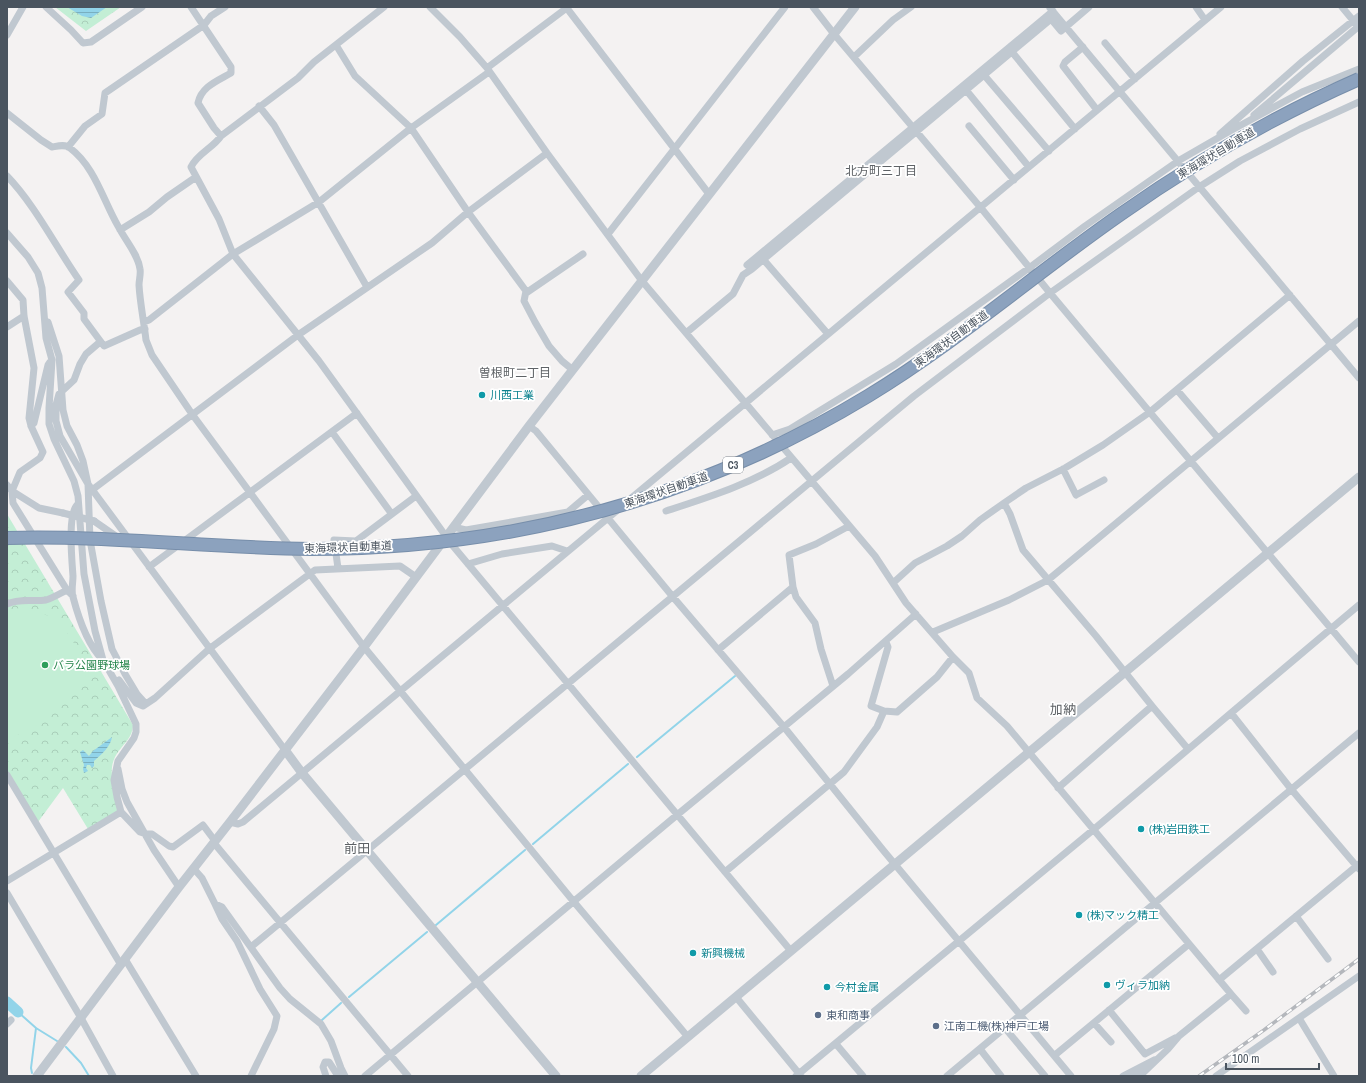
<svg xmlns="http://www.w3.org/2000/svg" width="1366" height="1083" font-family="'Archivo Narrow','Noto Sans JP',sans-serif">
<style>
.forest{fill:url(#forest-crowns)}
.pitch{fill:#c3eed5}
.water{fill:url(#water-rules)}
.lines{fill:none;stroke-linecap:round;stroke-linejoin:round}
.stream{stroke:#92d4e9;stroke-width:2}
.river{stroke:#92d4e9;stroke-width:11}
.minor{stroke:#c0c8d0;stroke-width:7}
.tertiary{stroke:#c0c8d0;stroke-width:9}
.rail-casing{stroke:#b4b7bc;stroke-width:3.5}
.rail{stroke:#fff;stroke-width:2;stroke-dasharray:6;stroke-linecap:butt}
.motorway-bridge-casing{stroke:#778eaa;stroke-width:14;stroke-linecap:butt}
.minor-bridge{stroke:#c0c8d0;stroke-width:7}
.motorway-bridge{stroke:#8ca2be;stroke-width:12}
.culture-dot{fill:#0f9aa8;stroke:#fff;stroke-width:1.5}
.leisure-dot{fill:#2e9e5b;stroke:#fff;stroke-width:1.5}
.service-dot{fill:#5c6f8a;stroke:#fff;stroke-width:1.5}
.labels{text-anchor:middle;stroke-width:3.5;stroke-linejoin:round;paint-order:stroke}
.shield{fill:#fff;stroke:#80878f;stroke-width:1}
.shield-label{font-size:10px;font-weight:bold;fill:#4a545f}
.street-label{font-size:11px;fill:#4a545f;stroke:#fff}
.culture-label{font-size:11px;fill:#0d838f;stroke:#fff;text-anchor:start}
.leisure-label{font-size:11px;fill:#27864d;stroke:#fff;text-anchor:start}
.service-label{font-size:11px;fill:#4e5e75;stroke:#fff;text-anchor:start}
.neighbourhood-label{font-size:12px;fill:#5e6266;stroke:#fff}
.quarter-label{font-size:13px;fill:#5e6266;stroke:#fff}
</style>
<defs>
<pattern id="forest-crowns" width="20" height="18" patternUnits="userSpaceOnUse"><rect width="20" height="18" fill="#c3eed5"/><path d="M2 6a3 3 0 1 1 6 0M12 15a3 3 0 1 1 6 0" fill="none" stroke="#a9ceb9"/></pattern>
<pattern id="water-rules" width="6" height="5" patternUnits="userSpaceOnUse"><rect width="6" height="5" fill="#92d4e9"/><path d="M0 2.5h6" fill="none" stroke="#79afc0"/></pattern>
</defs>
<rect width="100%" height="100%" fill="#f4f2f2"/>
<path class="forest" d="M55,7h66l-35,24z
M7,514l126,211c-1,15 -11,19 -18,32 -8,15 1,38 4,54l-31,18 -25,-41 -25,34 -31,-52z"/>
<path class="pitch" d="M27,607l24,10 18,18 11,18 6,25 -46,45 -28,15 -5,-2v-126z"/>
<path class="water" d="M67,7h40l-16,11 -9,-2z
M112,737c-1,9 -11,18 -18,24v5l-2,2 -2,-3h-3l-1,3 2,3 -4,2 -1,-4 1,-4 -4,-13 3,-2 6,6 4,-5z"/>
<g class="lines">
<path class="stream" d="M637,757l98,-81
M533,844l95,-80
M436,925l89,-75
M349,997l78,-65
M18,1012l18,16 21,13
M322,1020l19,-17
M66,1047l15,16 8,13
M32,1073l-1,-5 5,-40"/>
<path class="river" d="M7,1002l11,10"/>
<path class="minor" d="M46,7l25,23 12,13 8,-1 51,-35
M191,7l40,60v6c-14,8 -30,14 -33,30l16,25 7,8
M384,7l-70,55 -16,16 -77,58c-8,12 -24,18 -30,31l28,52 14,35 86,107 134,185 338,405
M430,7l30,30 27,31 60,85 95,128 233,275 31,47 47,54 16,16 8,25 30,28 224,268 -52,42 -11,13 -24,23 -8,4
M566,7l143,187
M813,7l21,27 147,174 69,85 309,369
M1196,7l9,13
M1342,7l14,17
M1050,8l309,370
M7,35l16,-28
M1105,43l30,36
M336,45l19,31 56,52 57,84 58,79 -2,10 11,21 14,24 13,15 11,9
M1083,47l-18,15 -2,4 34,44
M1012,52l63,77
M854,57l39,-37 18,-13
M487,68l81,-61
M984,75l65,76
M966,90l63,77
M259,106l15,19 93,162
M7,113l34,27 11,7c6,-1 13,-3 18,1 25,19 33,52 48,78 7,14 20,28 22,43 1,5 -1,11 -1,16 1,18 5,37 7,55l6,15 40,59 172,233 210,255 114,135
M1254,115l105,-89
M969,126l45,54
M1220,134l83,-73 56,-45
M68,147l17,-21 17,-12 3,-21 99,-68 7,-9 14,-9
M7,176c28,29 49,71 72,104l-11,12 16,21v6l20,27 36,-16 5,-1
M120,230l29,-18 18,-15 29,-20
M7,233l21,24 10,16 4,15 4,50 6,22 -3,48v16l5,15 20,42 4,15 6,78 11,57 8,29 15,26 18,38v8l-2,6 -16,23 -4,19 3,17 4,15 19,20 6,2h6l17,12 4,1 30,-22 12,16
M608,234l177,-227
M763,259l65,75
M752,269l299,-250 10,12 28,-24
M7,281l16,19 1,16 10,52 -5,50 2,8 12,26 -3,6 -20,14 -8,19 27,17 24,5
M526,293l57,-39
M48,322l11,34 4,54 4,16 10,19 6,16 5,23 2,56 11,61 11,48 13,25 12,20 9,10
M144,322l5,-2 84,-66 86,-52 92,-74 78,-56
M7,327l17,-11
M686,333l47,-39 10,-19 9,-6 -5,-4 306,-254
M100,342l-14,12 -6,10 -6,16 -15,14 -3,11v16l4,15 28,48 197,266
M1177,390l41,48
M31,426l3,-3 14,-58 2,-3
M529,426l7,5 137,166 111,130 99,123 188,226
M332,432l59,81
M772,435l18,-6 106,-65 133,-96 56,-42 93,-65 52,-30 72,-39 57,-23
M1063,469l13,26 28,-15
M7,485l5,6 1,12 54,87 6,6
M92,490l206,-155 134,-92 36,-31 79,-59
M629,500l592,-493
M1004,503l6,11 13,36 73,86 56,70
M78,504c-11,8 -6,57 -5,72 0,7 -2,15 0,21 5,19 15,48 29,62
M666,511c43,-14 88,-28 125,-53
M94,521l26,18
M453,527l13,3 102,-18 20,-17
M468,564l34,-10 50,-8 15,5
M149,567l208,-154
M338,568l-4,-28 22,1 60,-45
M893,583l22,-20 32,-17 15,-10 18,-16 24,-17 22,-15 39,-20 38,-23 47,-33 140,-117
M793,587l3,10 19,26 6,26 12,37
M7,604c13,-6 26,-2 39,-4 7,-2 15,-7 21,-10
M1359,605l-128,108 60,76 68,80
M933,632l76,-32 39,-20 311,-259
M718,650l75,-63 -4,-32 27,-11 33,-18
M119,680l17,23 7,3 12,-8 54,-49 106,-79 85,-4 16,11
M884,711l13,1 40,-35 16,-20
M118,769l4,20 5,13 27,48 25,37
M7,775l114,190
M1058,788l94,-82 36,43
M230,822l8,2 5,-2 377,-314
M214,843l194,233
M194,869l8,9 13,26 7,3 58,81 10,11 31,25 10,17 10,27 4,8
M725,872l119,-100 33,-45 7,-16 -13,-5 17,-59 -2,-5
M7,881l114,-69
M7,893l74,125 32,58
M215,904l7,15 15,22 23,48 17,27 -3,13 -23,47
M1296,916l32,43
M251,947l663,-551 136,-103 149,-106 41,-26 60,-32 59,-27
M1257,949l16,23
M125,959l71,117
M1219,980l140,-116
M1231,994l15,17
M736,997l65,79
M1109,1010l36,44 30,-16
M1299,1018l35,58
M1094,1023l17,19
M7,1024l4,-4
M1005,1028l40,48
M836,1044l27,32
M980,1049l21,27
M1055,1055l134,-111
M326,1076l-3,-9 2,-5h4l9,14
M365,1076l312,-261 171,-141 68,-60
M796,1076l297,-246 138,-117
M947,1076l412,-343
M1123,1076l31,-16
M1216,1076l143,-100"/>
<path class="tertiary" d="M285,750l17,23 254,303
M37,1076l142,-189 51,-65 134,-175 165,-221 326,-419
M641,1076l718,-599"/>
<g class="rail-casing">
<path id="rail" d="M1199,1076l65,-46 95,-71"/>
</g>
<use href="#rail" class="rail"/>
<g class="motorway-bridge-casing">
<path id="motorway-bridge" d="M7,538c101,-3 203,10 304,11 199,0 387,-50 557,-153 89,-54 168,-123 253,-182 75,-53 154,-98 238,-135"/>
</g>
<path class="minor-bridge" d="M63,513l31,8"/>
<use href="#motorway-bridge" class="motorway-bridge"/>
</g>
<g class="culture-dot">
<circle cx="482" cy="395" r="4"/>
<circle cx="1141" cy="829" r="4"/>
<circle cx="1079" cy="915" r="4"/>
<circle cx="693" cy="953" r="4"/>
<circle cx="1107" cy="985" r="4"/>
<circle cx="827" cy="987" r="4"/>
</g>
<circle class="leisure-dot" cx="45" cy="665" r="4"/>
<g class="service-dot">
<circle cx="818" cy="1015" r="4"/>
<circle cx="936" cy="1026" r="4"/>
</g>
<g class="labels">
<rect class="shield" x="723" y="457" width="20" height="16" rx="3"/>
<g class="shield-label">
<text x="733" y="469">C3</text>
</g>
<g class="street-label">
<text transform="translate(1216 153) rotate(-31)" y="4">東海環状自動車道</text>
<text transform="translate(951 339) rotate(-36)" y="4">東海環状自動車道</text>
<text transform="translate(666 490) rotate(-19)" y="4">東海環状自動車道</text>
<text transform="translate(348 547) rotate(-2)" y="4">東海環状自動車道</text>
</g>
<g class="culture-label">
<text x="490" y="399">川西工業</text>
<text x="1149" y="833">(株)岩田鉄工</text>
<text x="1087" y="919">(株)マック精工</text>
<text x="701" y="957">新興機械</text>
<text x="1115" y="989">ヴィラ加納</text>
<text x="835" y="991">今村金属</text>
</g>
<g class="leisure-label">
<text x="53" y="669">バラ公園野球場</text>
</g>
<g class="service-label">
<text x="826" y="1019">東和商事</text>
<text x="944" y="1030">江南工機(株)神戸工場</text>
</g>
<g class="neighbourhood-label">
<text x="881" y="175">北方町三丁目</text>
<text x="515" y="377">曽根町二丁目</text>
</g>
<g class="quarter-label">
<text x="1063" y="714">加納</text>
<text x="357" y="853">前田</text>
</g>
</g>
<rect width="1366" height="1083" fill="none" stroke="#4a545f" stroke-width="16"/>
<path d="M1226 1063v6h93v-6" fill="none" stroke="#4a545f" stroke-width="2"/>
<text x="1232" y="1063" font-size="12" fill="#4a545f" stroke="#ffffff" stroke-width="3" paint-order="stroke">100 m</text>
</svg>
